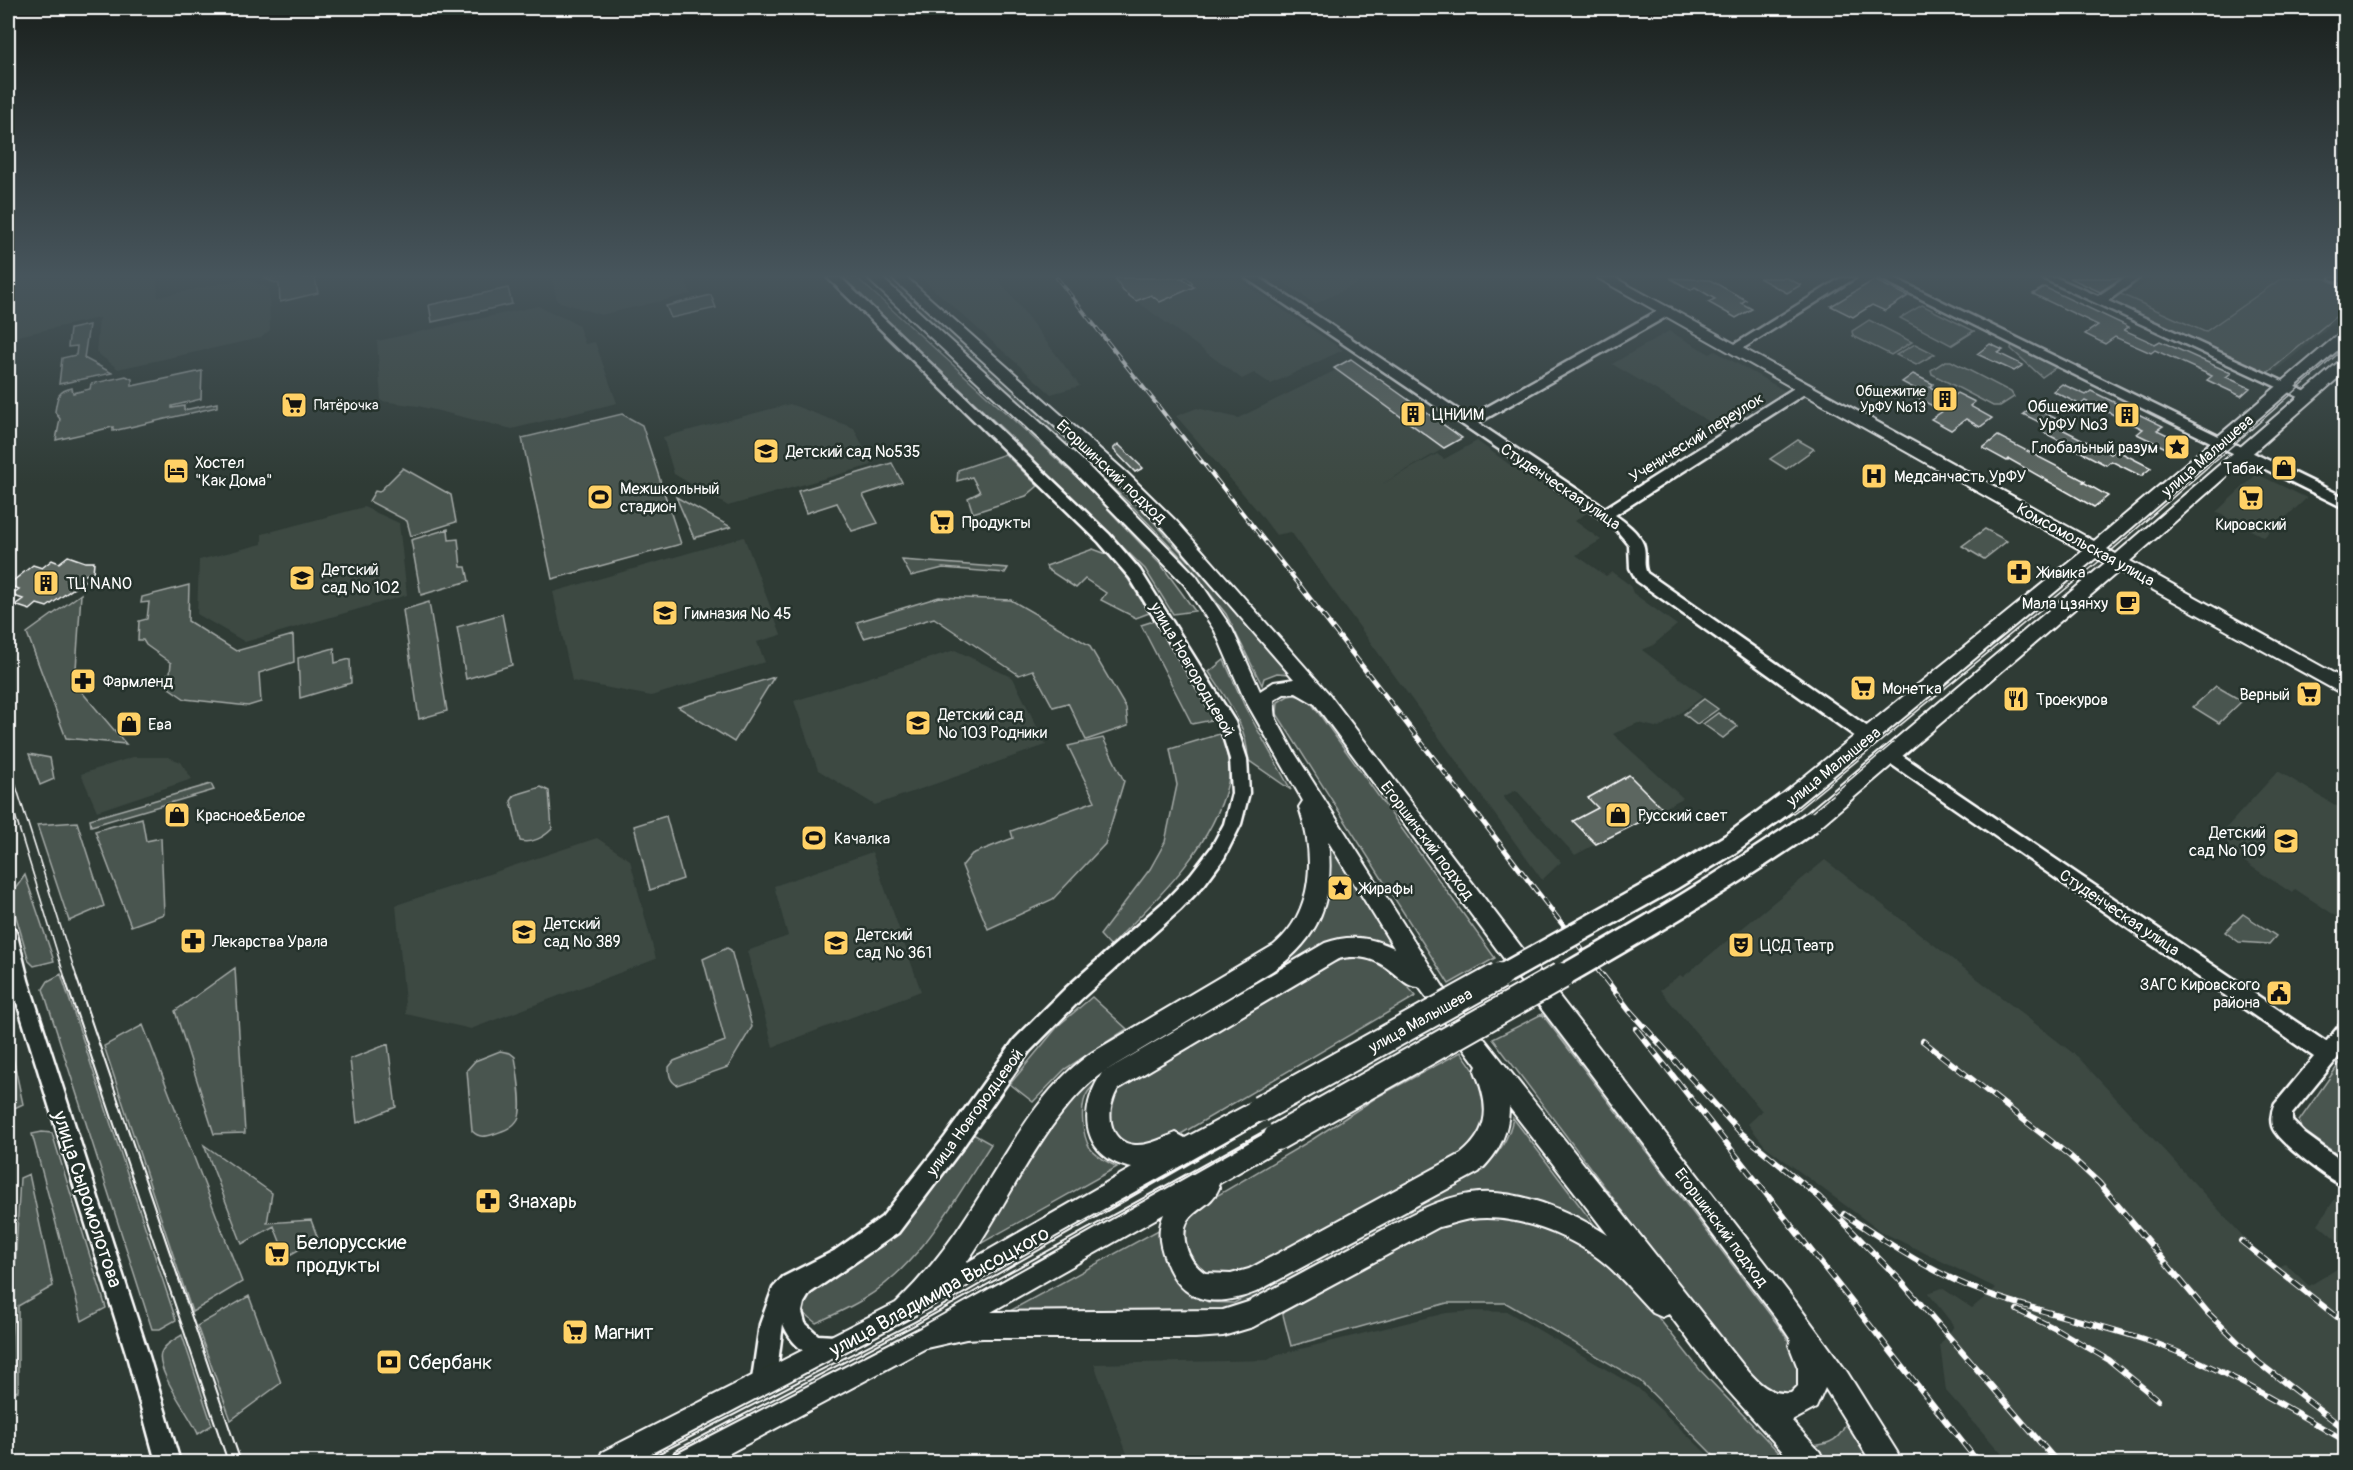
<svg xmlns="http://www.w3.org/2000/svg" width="2353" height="1470" font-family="Pangolin,sans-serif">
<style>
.built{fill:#3c4842}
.green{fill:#4a544f;stroke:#a4aaa7;stroke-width:1.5}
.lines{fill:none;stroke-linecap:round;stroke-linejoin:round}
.stream{stroke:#a9afac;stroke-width:2}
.building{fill:#5b6661;stroke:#fff;stroke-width:1.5}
.minor-casing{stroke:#fff;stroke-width:5}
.major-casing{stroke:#fff;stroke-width:4}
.minor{fill:#26332d;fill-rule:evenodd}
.major{fill:#26332d;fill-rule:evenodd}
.tram-far1{stroke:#fff;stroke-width:1.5}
.tram{stroke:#fff;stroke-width:2}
.rail-far2-casing{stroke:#fff;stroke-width:4}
.rail-far1-casing{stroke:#fff;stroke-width:5}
.rail-casing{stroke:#fff;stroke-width:6}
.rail-far2{stroke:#26332d;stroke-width:2;stroke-dasharray:8;stroke-linecap:butt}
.rail-far1{stroke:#26332d;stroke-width:3;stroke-dasharray:9;stroke-linecap:butt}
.rail{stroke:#26332d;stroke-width:4;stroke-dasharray:11;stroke-linecap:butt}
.major-bridge-far1-casing{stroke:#fff;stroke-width:25;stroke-linecap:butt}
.major-bridge-casing{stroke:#fff;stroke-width:30;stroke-linecap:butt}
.major-bridge-far1{stroke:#26332d;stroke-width:20}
.major-bridge{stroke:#26332d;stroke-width:26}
.labels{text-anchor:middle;stroke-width:5;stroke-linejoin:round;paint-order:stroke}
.far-poi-label{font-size:14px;fill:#fff;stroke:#26332d;text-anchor:end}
.poi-label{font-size:16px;fill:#fff;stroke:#26332d;text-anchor:start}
.street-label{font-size:16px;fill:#fff;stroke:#26332d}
.near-street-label{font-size:20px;fill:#fff;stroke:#26332d}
.near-poi-label{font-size:20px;fill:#fff;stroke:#26332d;text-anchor:start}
</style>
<rect width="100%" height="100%" fill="#2f3b35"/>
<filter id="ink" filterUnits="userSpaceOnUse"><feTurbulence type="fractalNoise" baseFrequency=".0167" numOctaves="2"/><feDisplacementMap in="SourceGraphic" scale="12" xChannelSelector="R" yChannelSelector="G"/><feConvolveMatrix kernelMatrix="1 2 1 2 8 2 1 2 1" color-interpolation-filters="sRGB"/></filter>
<g filter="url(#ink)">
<path class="built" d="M18,278h139l1,19 88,-19 23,10 1,42 -9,8 -143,31 -22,-17 3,-34 -90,20z
M552,278h133l6,16 -90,21 -44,-14z
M921,278h77l82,108 -29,8z
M1115,278h121l107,72 -72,34 -17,-11 -12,6 -119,-88z
M1284,278h85l-54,26 -35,-24z
M2152,278h174l19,8v28l-71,58 -155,-71z
M538,306l40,18 7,20 10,-2 22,61 -105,26 -94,-23 -37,-5 -4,-60z
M1669,331l41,23 5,-3 72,41 -62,39 -113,-67z
M1351,359l111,79 -80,46 55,-30 7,5 33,-18 36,26 3,-1 71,47 -12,8 26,19 -25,15 30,21 6,-4 18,13 3,8 44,32 -25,21 -10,4 62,46 -45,32 -21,-5 -25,11 70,64 -108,57 -59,-65 -13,7 58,65 -19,18 -251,-348 -15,3 -19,-25 -81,-94 21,-8 41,10 98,-48 -2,-2z
M790,404l64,24 18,37 -144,41 -54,-32 -11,-37z
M2257,474l50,24 -43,39 -48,-25z
M364,507l35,16 8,72 -162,47 -48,-28 2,-54 63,-16v-10z
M744,537l37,98 -24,7 8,20 -114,34 -79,-15 -19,-89z
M955,650l58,28 33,67 -171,60 -57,-35 -24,-69z
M133,757h35l13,5 11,17 -95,32 -16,-37z
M2278,771l67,40v111l-50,-33 -3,4 -63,-41 -4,-23z
M597,838l33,22 26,99 -185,70 -65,-15 -10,-109z
M872,852l49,139 -148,56 -26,-96 41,-15 -14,-50z
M1825,860l253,197 197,214 10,-8 24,23 36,-22v198h-336l-63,-71 -6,-46 14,-19 -26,-33 14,-5 30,20 24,-20 -116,-57 -115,-85 -17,-22 14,-13 -102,-121 20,-15 3,2z
M2337,1196l8,6v45l-27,-23z
M1474,1311l34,1 130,76 70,67 -8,7h-570l-36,-98 174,-4 8,-5 170,-42z"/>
<path class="green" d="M263,278h52l3,15 -38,9 -1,-18z
M841,278h16l225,204 80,84 33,45 -22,3 -28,-45 -140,-138z
M883,278h8l245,224 155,172 -14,-1 -13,5 -2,7 -36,-71 -46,-58 -50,-52z
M2282,278h41l22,10v21l-79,65 -160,-73 10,-9 89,40z
M508,288l4,16 -80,18 -3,-17z
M711,295l5,13 -45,10 -5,-12z
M1922,305l52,26 -23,14 -51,-27z
M1869,320l43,22 -21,13 -38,-19 -1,-5z
M89,325l-5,33 28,15 -53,11 3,-26 14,-3 1,-9 -9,1 2,-18z
M2012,342l47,23 -17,12 -31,-28z
M1915,344l20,10 -19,11 -20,-10z
M1945,361h6l60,31 3,5 -14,9h-7l-61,-32 -1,-4z
M202,371l-1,28 -29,7v2l12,-2v4l33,-7v4l-104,24v-4l-57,13 4,-21 -5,-7c2,-14 2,-21 17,-24l1,5 17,-4 1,-5 35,-8 6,3v7z
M622,414l20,11 39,119 -129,35 -30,-141z
M1798,440l16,9 -28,20 -16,-10z
M1005,454l33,32 -12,10 -53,17 -5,-15 12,-6 -8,-15 -15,4 1,-11z
M892,463l10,19 -39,13 15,28 -26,8 -15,-28 -31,10 -8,-22z
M403,468l48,27 5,27 -45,14 -4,-15 -38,-20 6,-10 4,1z
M676,497l55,30 -37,11z
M448,529l1,11 9,-1 3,28h5l3,14 -48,14 -10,-55z
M1985,529l22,12 -23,18 -22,-13z
M1093,549l16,6 19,24 21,34 -13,5 -35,-18 5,-7 -21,-14 -9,9 -29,-19 -1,-3z
M902,560l106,8 -3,5 -62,-5 -32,8z
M189,585l-1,36 48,30 57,-16 1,27 -35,11 2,29 -13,4 -63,-7 -29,-20 14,-6 1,-10 -25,-18 -3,-5h-5l1,-19 8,-2 2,-17 -8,1 1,-6z
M81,594l-6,90 51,60 -60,-6 -39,-105z
M939,597l72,3 78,45 37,63 2,18 -42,14 -18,-37 -15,4 -20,-37 -14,5 -85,-57 -70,20 -7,-16z
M429,602l18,109 -28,8 -16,-109z
M502,614l10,51 -46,14 -9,-52z
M1154,621l63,98 -25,5 -51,-99z
M334,648l1,15 15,-4 1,24 -51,15 -2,-40z
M1224,660l21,47 46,83 -43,-30c0,-33 -21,-61 -39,-88z
M774,677l-40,65 -56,-35z
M2216,686l26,15 -23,22 -26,-16z
M1294,695l13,3 5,6 183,254 -46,26 -172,-270 1,-12 10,-6z
M1704,699l14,10 -21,15 -13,-10z
M1718,713l20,13 -15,12 -20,-14z
M1223,733c2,14 9,36 5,50 -17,67 -71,116 -118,163l-10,-11 50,-66 15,-27 12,-57 -7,-36z
M1103,738l21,43 -19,63 -52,55 -65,30 -26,-63 10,-12 41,-16 -2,-7 84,-30 -27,-55z
M29,754l21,4 4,21 -14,6z
M211,784l3,6 -123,36 -1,-7z
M541,787l8,4 3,38c-8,8 -20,15 -32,12l-9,-40 4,-6z
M666,816l17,63 -33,11 -16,-64z
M142,818l4,23 15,-3 3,76 -33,12 -36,-95z
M77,822l27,84 -35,15 -32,-96z
M1325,838l70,113 -44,-12 -246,136c-5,6 -13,11 -17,17 -9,13 -6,43 2,56 6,9 18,14 27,19l-144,81 52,-85 56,-77 226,-151 17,-28 5,-34z
M25,875l29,86 -20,5 -5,-5 -19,-65z
M2243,914l33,22 -7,8 -30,-2 -14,-10z
M727,948l4,2 21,77 -24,40 -51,18c-7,-4 -8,-10 -8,-18l5,-6 51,-20 -22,-82z
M1353,956c29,3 45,19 63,40l-242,142c-27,12 -38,14 -63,-4l-3,-36 6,-8 41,-28 174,-98z
M235,968l10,165 -31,1 -39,-123z
M61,974l115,346 -16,9h-8l-109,-340 5,-8z
M1092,997l35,32 -62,40 -32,33 -23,-18 49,-59z
M1542,1014l239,315 16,26 4,38 -29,4 -39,-40 -240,-318z
M143,1025l99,257 -50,30 -88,-266z
M8,1035l15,69 -15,7z
M388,1044l8,63 -39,16 -7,-64z
M500,1051l10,2 5,4c2,14 9,51 3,62 -5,9 -15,12 -24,15 -9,3 -15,4 -22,-3l-5,-61 8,-9z
M1461,1052c17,23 36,47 24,77 -4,8 -12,16 -17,23l-224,121c-23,8 -38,6 -57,-10l-4,-35 13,-20 117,-69 64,-42z
M2344,1057l2,2 -1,101 -42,-30 -4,-9z
M1513,1118l86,113 -88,-33 -33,-5 -43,11 -192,106 -46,6 -189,-4 154,-84 25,61 21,13 26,1 251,-135c14,-16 24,-29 28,-50z
M42,1132l10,1 54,175 -24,13 -50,-187z
M973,1134l18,10c-35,54 -72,123 -129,156 -15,9 -31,16 -46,23l-14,-11 6,-20 84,-57z
M204,1145l68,48 -5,30 44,-3 7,19 -32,18 -12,-31 -32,18z
M29,1174l24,112 -35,20v85l-10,4 12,-217z
M1492,1215l61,12 69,45 78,98 88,92h-68l-80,-81 -134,-78h-59l-156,43 -10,-39 158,-85z
M249,1296l32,87 -50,37 -34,-94z
M182,1335l30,90 -14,9c-7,-18 -43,-63 -37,-81 3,-8 13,-13 21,-18z
M1847,1419l27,43h-49l-15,-16c20,-1 32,-7 37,-27z"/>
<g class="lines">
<path class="stream" d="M1952,345l22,-14"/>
</g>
<path class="building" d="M1115,278h67l12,9 -34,15 -9,-7 -15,6 -13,-10z
M1670,278l40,2 36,20 -5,3 11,6 -16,9 -28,-16 7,-3 -20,-12 -4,3z
M1759,278h28l14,7 -14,8z
M2070,278h51l-21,14z
M1874,280l34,16 -23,15 -13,-6 -19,12 -22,-11z
M2044,287l85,40 -5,3 31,14 5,-3 71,32 -5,4 24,11 -9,8 -34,-16 5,-4 -57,-26 -4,3 -36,-16 -10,7 -20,-10 13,-9 -65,-31z
M1990,344l13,6 -5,3 25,12 -9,6 -37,-17z
M1351,359l111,79 -18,10 -110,-80z
M1913,374l20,10 -3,3 20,11 7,-5 18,9 -5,4 22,12 -12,9 -14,-8 -15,11 -20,-11 12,-8 -26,-13 6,-5 -21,-11z
M2062,384l24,11 5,-4 72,35 -6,4 25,12 -10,9 -35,-17 6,-5 -58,-28 -4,4 -28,-14z
M2032,407l31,15 -5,5 53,27 5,-4 35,18 -10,8 -30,-15 -5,4 -65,-34 6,-5 -24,-12z
M1998,436l87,45 -2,1 25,14 -14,11 -85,-48 -2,2 -24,-13z
M1118,444l25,24 -8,4 -22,-23z
M68,556l17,6h9l-1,11 -12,3 3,5 -37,26 -10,-3 -7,6 -15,-5 8,-6 -12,-4 8,-6 -11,-4 25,-20 9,3 10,-8 7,3z
M1629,775l35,35 -68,34 -23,-23 25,-13 -10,-10z"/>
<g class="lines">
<g class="minor-casing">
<path id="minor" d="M828,278h13l268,256 31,36 95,152 12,37 2,34 -8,31 -17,34 -20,27 -24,25 -100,90 -51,52 -69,99 -62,82 -88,60 -6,10 -2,9 3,11 13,12 16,1 8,3 3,8 -3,8c-27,11 -49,-7 -59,-31l-8,62 -4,8 -8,4 -8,-4 -4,-8 9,-62 13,-36 10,-11 51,-26 48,-34 63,-80 70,-98 51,-51 101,-89 24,-25 20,-26 13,-24 8,-31 -2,-34 -11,-36 -89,-145 -31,-36z
M1246,278h14l209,139 194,-109h8v6l-193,109 127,85 194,-123h10l1,3 -1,3 -194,124c9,6 24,18 28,29 4,10 -1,20 4,29l228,159 2,5 -2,5 -6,1 -6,-1 -226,-161 -7,-13 -1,-23 -15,-18z
M1841,278h14l-118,74 -4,1 -6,-4z
M1879,278h15l452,220v11z
M2042,278h15l41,18 27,-18h14l-31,23 207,95 -2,3h-10z
M2330,278h16v7z
M1891,748l435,294 13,-16 7,-3v25l-54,66v7l13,13 41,30v23c-17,-6 -62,-41 -71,-55 -6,-8 -4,-20 0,-28l39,-47 -429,-297 -2,-5 2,-5z
M8,927l7,2 2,6 11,45 121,376 31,106h-24l-29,-106 -117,-376z"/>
</g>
<g class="major-casing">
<path id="major" d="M867,278h15l201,183 113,115 36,53 28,62 14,-9 20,-3 -129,-149 -49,-48 -224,-204h15l221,196 49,48 152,172 209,275 257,332 52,71 50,80 4,10h-30l-46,-74 -9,20 -24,13 28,31 4,10h-32l-70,-78 -53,-70 -7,3 -9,-4c-15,-15 -29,-33 -45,-47 -34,-30 -92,-53 -137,-47 -11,1 -22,6 -32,8l-186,100 -30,9 -28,2h-212l-17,1 -40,9 -213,114h-42l4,-10 238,-125 364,-202 9,4 3,8 -3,8 -68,39 1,4c-10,25 -42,21 -33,58 3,12 9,20 19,27l26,1 18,-5 212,-115c30,-25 28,-49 14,-83l2,-5 -58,-79c-22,1 -32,-39 -81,-28l-220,130c-12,19 -12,53 17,56 14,1 28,-7 41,-12l9,5 75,-40 8,3 4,8 -4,8 -354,204 -274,141h-42l4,-10 294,-149c28,-27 51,-56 72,-89 37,-55 68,-124 125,-162l181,-107c41,-34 41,-91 25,-138l4,-6 -59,-103 -29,-67 -31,-47 -113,-115zM1296,693l19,11 207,279 255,336 14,21 -2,5 9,23v18l-7,7c-23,3 -35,-13 -49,-29l-298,-376 -150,-236 -18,-33 -2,-19 10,-6zM1328,841l66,107c-23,-11 -44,-14 -69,-5l-223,130 170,-102c48,-31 63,-74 56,-130zM1102,1073c-26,39 -19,85 30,95l-166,95c43,-59 77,-146 136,-190zM1509,1107l99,128c-38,-24 -91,-48 -138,-41 -36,5 -69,26 -100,43 -41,22 -81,44 -122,65l-25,8 -232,2 173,-98c-7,16 -5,29 1,45 16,45 50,49 91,33l223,-120c19,-18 30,-39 30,-65z
M1598,278h17l479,263 247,-209 5,-1v12l-239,206 9,5 225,-194 5,-1v12l-216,190 216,119v16l-227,-125 -301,257 -7,2 -7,-2 -3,-6 3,-6 301,-253 -9,-5 -303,251 -7,2 -7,-2 -3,-6 3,-6 304,-246z"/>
</g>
<use href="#minor" class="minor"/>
<use href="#major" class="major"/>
<path class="tram-far1" d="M8,761l69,217
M15,815l50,163
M1519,978l161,-91 60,-37 56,-39 300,-247 250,-217
M1540,978l209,-121 56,-39 88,-75"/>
<path class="tram" d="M64,976l164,486
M76,976l165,486
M637,1462l280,-147 604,-339
M659,1462l261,-135 622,-351"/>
<g class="rail-far2-casing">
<path id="rail-far2" d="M1057,278l244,309
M1185,278l6,5"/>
</g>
<g class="rail-far1-casing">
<path id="rail-far1" d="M1300,586l304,392"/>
</g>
<g class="rail-casing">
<path id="rail" d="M1603,976l26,34 111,122 79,65 80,82 158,183
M1636,1029l342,433
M1923,1041l147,115 29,27 109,130 50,49 88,68
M1844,1214c45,30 91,61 142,79 57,21 118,31 174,52 66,25 125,62 186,96
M2241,1241l105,83
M2017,1310l41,20 51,30 49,40"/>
</g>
<use href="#rail-far2" class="rail-far2"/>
<use href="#rail-far1" class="rail-far1"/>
<use href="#rail" class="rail"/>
<g class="major-bridge-far1-casing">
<path id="major-bridge-far1" d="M1496,978l177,-99 59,-36 54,-40
M1559,978c87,-50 170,-98 252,-156"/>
</g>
<g class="major-bridge-casing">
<path id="major-bridge" d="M1260,1109l239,-133
M1277,1137l284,-161"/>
</g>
<use href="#major-bridge-far1" class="major-bridge-far1"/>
<use href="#major-bridge" class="major-bridge"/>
</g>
</g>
<linearGradient id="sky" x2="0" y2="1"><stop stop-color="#1a201d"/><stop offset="0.57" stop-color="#47555c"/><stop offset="1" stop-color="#47555c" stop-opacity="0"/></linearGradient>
<rect width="2353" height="484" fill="url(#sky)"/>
<defs>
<g id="building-square" transform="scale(1.35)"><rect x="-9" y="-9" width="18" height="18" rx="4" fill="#ffd166" stroke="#26332d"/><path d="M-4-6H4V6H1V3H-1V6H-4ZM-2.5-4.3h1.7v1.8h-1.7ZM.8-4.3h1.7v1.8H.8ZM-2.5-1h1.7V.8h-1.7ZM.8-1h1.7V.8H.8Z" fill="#111"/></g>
<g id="supermarket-square" transform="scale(1.35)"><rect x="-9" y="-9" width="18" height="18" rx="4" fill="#ffd166" stroke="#26332d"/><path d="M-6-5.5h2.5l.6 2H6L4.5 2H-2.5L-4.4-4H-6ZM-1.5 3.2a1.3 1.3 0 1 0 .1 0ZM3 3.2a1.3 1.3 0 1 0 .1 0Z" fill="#111"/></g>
<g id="sight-square" transform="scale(1.35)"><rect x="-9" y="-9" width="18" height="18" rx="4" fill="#ffd166" stroke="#26332d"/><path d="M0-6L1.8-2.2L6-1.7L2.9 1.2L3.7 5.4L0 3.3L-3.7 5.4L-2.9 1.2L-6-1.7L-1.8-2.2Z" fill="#111"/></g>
<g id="school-square" transform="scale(1.35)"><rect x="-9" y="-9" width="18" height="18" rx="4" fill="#ffd166" stroke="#26332d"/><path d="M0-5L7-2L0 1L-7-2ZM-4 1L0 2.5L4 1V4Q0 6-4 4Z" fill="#111"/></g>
<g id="shop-square" transform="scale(1.35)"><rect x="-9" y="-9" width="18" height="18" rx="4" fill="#ffd166" stroke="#26332d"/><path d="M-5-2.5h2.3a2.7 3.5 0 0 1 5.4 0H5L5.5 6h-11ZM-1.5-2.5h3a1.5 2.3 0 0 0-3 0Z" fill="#111"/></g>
<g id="hotel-square" transform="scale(1.35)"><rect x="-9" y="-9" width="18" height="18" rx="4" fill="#ffd166" stroke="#26332d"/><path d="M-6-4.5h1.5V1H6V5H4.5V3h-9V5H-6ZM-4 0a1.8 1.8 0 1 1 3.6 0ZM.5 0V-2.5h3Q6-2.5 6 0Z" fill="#111"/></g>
<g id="hospital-square" transform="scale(1.35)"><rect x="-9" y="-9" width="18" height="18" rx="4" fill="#ffd166" stroke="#26332d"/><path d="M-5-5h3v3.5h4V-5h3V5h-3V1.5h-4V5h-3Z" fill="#111"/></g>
<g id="stadium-square" transform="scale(1.35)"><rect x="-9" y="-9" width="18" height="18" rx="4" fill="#ffd166" stroke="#26332d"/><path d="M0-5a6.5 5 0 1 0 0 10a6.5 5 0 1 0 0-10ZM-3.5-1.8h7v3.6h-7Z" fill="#111"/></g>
<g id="pharmacy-square" transform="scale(1.35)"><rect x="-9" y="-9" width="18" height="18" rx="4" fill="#ffd166" stroke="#26332d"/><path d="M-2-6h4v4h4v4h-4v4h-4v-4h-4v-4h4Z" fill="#111"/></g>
<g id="cafe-square" transform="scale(1.35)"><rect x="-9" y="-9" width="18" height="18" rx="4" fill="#ffd166" stroke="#26332d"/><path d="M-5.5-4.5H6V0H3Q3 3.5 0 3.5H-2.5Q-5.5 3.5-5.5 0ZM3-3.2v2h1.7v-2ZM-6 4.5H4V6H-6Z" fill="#111"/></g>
<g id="restaurant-square" transform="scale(1.35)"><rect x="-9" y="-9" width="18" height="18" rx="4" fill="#ffd166" stroke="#26332d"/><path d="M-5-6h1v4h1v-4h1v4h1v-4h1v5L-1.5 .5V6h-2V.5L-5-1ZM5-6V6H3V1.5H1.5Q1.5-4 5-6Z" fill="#111"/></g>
<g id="theatre-square" transform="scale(1.35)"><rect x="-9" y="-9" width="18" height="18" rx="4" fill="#ffd166" stroke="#26332d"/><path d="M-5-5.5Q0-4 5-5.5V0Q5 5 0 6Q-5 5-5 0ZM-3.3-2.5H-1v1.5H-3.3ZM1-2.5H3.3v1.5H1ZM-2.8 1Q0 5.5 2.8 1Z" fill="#111"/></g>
<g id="civic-square" transform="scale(1.35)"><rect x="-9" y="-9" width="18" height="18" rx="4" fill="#ffd166" stroke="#26332d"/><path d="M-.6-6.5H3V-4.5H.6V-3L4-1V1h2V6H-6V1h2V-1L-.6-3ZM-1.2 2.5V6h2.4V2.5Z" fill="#111"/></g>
<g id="bank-square" transform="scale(1.35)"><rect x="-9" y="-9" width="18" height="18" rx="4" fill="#ffd166" stroke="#26332d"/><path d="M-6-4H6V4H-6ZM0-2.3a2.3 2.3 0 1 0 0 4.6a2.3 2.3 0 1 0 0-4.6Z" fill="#111"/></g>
</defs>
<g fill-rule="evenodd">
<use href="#building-square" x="1945" y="399"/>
<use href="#supermarket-square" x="294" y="405"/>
<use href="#building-square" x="1413" y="414"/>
<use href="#building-square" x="2127" y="415"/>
<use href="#sight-square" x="2177" y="447"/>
<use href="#school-square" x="766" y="451"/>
<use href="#shop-square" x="2284" y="468"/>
<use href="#hotel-square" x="176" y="471"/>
<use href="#hospital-square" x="1874" y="476"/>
<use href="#stadium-square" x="600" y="497"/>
<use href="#supermarket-square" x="2251" y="498"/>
<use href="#supermarket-square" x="942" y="522"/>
<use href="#pharmacy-square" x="2019" y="572"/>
<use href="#school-square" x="302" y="578"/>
<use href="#building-square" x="46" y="583"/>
<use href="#cafe-square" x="2128" y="603"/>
<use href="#school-square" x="665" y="613"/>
<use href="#pharmacy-square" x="83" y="681"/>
<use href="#supermarket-square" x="1863" y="688"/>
<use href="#supermarket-square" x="2309" y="694"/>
<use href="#restaurant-square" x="2016" y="699"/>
<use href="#school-square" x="918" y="723"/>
<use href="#shop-square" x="129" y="724"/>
<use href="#shop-square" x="177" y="815"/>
<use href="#shop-square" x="1618" y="815"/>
<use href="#stadium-square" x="814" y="838"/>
<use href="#school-square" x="2286" y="841"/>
<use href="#sight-square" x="1340" y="888"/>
<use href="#school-square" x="524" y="932"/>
<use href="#pharmacy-square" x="193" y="941"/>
<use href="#school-square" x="836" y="943"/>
<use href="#theatre-square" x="1741" y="945"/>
<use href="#civic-square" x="2279" y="993"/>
<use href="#pharmacy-square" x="488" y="1201"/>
<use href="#supermarket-square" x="277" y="1254"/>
<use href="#supermarket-square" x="575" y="1332"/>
<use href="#bank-square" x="389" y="1362"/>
</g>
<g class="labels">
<g class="far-poi-label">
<text x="1926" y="396">Общежитие<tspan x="1926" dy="16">УрФУ №13</tspan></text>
<text x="314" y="410" text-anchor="start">Пятёрочка</text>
</g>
<g class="poi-label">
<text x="2108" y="412" text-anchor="end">Общежитие<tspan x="2108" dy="18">УрФУ №3</tspan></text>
<text x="1432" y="420">ЦНИИМ</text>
<text x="2158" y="453" text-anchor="end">Глобальный разум</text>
<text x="786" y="457">Детский сад №535</text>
<text x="195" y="468">Хостел<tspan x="195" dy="18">"Как Дома"</tspan></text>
<text x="2264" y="474" text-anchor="end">Табак</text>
<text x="1894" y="482">Медсанчасть УрФУ</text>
<text x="620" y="494">Межшкольный<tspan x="620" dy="18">стадион</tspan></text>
<text x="962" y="528">Продукты</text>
<text x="2251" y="530" text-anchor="middle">Кировский</text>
<text x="322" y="575">Детский<tspan x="322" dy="18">сад № 102</tspan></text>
<text x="2038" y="578">Живика</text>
<text x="66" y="589">ТЦ NANO</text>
<text x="2108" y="609" text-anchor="end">Мала цзянху</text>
<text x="684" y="619">Гимназия № 45</text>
<text x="103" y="687">Фармленд</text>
<text x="1882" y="694">Монетка</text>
<text x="2290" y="700" text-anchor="end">Верный</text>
<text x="2036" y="705">Троекуров</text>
<text x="938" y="720">Детский сад<tspan x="938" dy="18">№ 103 Родники</tspan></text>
<text x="148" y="730">Ева</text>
<text x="196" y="821">Красное&amp;Белое</text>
<text x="1638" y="821">Русский свет</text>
<text x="2266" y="838" text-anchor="end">Детский<tspan x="2266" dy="18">сад № 109</tspan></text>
<text x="834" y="844">Качалка</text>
<text x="1360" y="894">Жирафы</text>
<text x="544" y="929">Детский<tspan x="544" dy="18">сад № 389</tspan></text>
<text x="856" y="940">Детский<tspan x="856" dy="18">сад № 361</tspan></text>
<text x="212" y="947">Лекарства Урала</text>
<text x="1760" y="951">ЦСД Театр</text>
<text x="2260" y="990" text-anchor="end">ЗАГС Кировского<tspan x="2260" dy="18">района</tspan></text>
</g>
<g class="street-label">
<text transform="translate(1696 437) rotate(-32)" y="6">Ученический переулок</text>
<text transform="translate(2207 455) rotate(-41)" y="6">улица Малышева</text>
<text transform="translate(1112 471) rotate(43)" y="6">Егоршинский подход</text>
<text transform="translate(1561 486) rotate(34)" y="6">Студенческая улица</text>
<text transform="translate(2086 544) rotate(29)" y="6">Комсомольская улица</text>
<text transform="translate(1193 669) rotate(60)" y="6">улица Новгородцевой</text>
<text transform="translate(1833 766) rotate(-39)" y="6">улица Малышева</text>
<text transform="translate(1428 840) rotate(53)" y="6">Егоршинский подход</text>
<text transform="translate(2120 912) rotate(34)" y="6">Студенческая улица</text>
<text transform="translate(1420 1020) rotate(-29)" y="6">улица Малышева</text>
<text transform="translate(974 1112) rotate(-54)" y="6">улица Новгородцевой</text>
<text transform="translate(1722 1227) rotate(53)" y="6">Егоршинский подход</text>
</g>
<g class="near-street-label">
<text transform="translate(88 1199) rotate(72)" y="7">улица Сыромолотова</text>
<text transform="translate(939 1291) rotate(-29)" y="7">улица Владимира Высоцкого</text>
</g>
<g class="near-poi-label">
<text x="508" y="1208">Знахарь</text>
<text x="296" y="1249">Белорусские<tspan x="296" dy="23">продукты</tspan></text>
<text x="594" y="1339">Магнит</text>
<text x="408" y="1369">Сбербанк</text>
</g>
</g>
<rect width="2353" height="1470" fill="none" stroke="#26332d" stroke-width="30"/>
<rect x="15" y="15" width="2323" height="1440" fill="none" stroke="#fff" stroke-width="2" filter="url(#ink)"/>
</svg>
